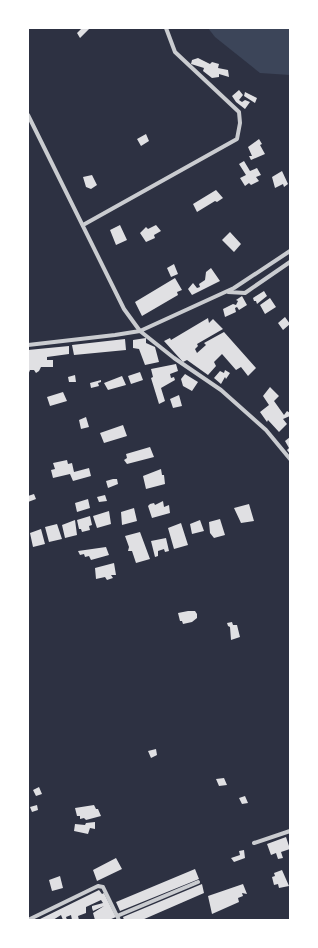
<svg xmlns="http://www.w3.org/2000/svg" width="318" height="948" font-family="'DM Sans',sans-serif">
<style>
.green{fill:#3c4559}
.building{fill:#e0e0e3}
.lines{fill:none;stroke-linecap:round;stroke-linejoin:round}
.minor{stroke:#caccd0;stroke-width:4}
</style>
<rect width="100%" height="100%" fill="#2d3142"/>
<path class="green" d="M208,28h82v47l-30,-2 -45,-36z"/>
<path class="building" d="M82,28h8l-10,10 -3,-5z
M198,58l12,6 2,-2 7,2 -1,4 10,2 1,7 -10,-3v3l-7,1 -9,-7 1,-3 -13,-4 1,-4z
M239,90l4,5 -4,5 3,2 3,-2 5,2 -5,7 -9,-7 -4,-6z
M245,92l12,6 -2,5 -11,-7z
M146,134l3,7 -8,5 -4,-7z
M259,139l3,5 -2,1 5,9 -14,6 -2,-4h3l-4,-9z
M244,161l6,10 7,-3 4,7 -5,2 3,4 -8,4 -2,-2 -4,3 -5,-8 6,-3 -7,-11z
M282,171l6,13 -4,3 -1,-3 -8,4 -3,-11z
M92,175l5,10 -6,4 -5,-2 -3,-10z
M216,190l7,8 -6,4 -2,-1 -18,11 -4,-8z
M120,225l7,15 -11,5 -6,-15z
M156,225l5,6 -7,4 1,3 -9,4 -6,-9 6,-6 2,2z
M230,232l11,12 -7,8 -12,-12z
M174,264l4,10 -7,3 -4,-9z
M211,268l9,13 -28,14 -4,-6 5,-6 4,5 3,-1 -1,-3 6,-4 1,-8z
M175,278l7,12 -5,2 1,3 -36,21 -7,-14z
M264,291l3,5 -10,8 -1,-3h-2l-1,-3z
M242,296l5,9 -8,5 -2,-3 -2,1 1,4 -11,5 -2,-8 10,-5 3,1 2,-4 -2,-1z
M270,298l6,9 -11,7 -5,-9z
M285,317l5,7 -7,6 -5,-7z
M208,318l1,5 4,-4 10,10 -26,15 1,2 -3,3 2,4 9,-8 -2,-2 20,-11 32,36 -8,8 -7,-9 -5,3 -14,-16 -8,8 2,4 -8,9 -21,-15 -4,2 -19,-21 6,-3 1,2z
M146,338v5l9,4 4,15 -14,3 -6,-16 -6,-1v-8z
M125,339l1,11 -52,5 -2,-10z
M69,346v8l-22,3v3h6v7h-12l-2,4 -3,2 -2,-3h-4l-2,5v-25z
M176,364l2,7 -8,3 1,4 3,-1 1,3 -14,8 4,13 -6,3 -8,-26 2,-1 -2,-8z
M225,370l5,3 -4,6 -1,-2 -4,7 -7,-6 6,-7 4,2z
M140,372l3,8 -12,4 -3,-8z
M185,374l13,8 -6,9 -9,-5 -2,-7z
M75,375l1,7h-7l-1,-5z
M122,376l4,9 -18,5 -4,-7z
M101,380v2l-3,1 1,3 -8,2 -1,-5z
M270,387l9,9 -5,5 10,14 3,-4 3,2v3l-7,3 4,5 -8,8 -11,-12 -1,2 -7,-10 9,-7 -6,-9z
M63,392l4,9 -17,5 -3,-9z
M179,395l3,11 -9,2 -3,-9z
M86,417l3,10 -8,2 -2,-9z
M123,425l4,11 -23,7 -4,-10z
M290,437v17l-3,-4 2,-2 -4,-7z
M150,447l4,10 -27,7 -3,-4 3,-2 -1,-4z
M67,460l1,4 4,-1 2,9 15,-4 2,8 -18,5 -3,-7 -17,4 -2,-8 4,-1 -2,-6z
M161,469l1,6h2l1,9 -19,5 -3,-13z
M113,479h4l1,5 -10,4 -2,-7z
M34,494l2,5 -8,3v-6z
M105,495l2,6 -8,1 -2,-5z
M88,499l2,9 -13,4 -2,-9z
M163,501l1,6 5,-2 1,8 -18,5 -4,-12 2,-2 4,-1 1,2z
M249,504l5,17 -13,2 -7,-15z
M134,508l3,13 -15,4 -1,-13z
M109,511l2,13 -14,4 -4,-12z
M90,516l2,9 -3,1 1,4 -8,2 -1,-3h-2l-2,-9z
M220,519l5,16 -11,3 -4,-5 -1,-11z
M75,520l2,15 -12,3 -3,-13z
M200,520l4,11 -12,3 -2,-10z
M181,523l7,22 -14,4 -6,-21z
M57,524l5,15 -13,3 -4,-15z
M41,529l4,15 -12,3 -3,-14z
M140,532l10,27 -14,4 -4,-12h-4l1,-4 -4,-11z
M166,538l3,13 -4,1 -1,-3 -6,2v5l-3,1 -4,-16z
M106,547l3,8 -18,5 -2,-4 -4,1 -1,-3 -4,1 -2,-4z
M114,563l2,12h-5l2,3 -6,2 -2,-3 -9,2 -1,-11z
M188,611h7l2,3v4l-5,4 -9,2 -1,-3h-2l-2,-8z
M232,622l1,3h4l3,12 -9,3 -1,-13 -2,-1 -1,-3z
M156,749l1,6 -6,3 -3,-7z
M224,778l3,7 -8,1 -3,-7z
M39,787l3,7 -6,2 -3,-6z
M245,796l3,7 -6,1 -3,-6z
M37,805l1,5 -6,2 -2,-5z
M94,805l2,4h2l3,7 -15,4 -2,-2 -4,1v-3h-3l-2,-8z
M95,822v7l-5,-1 -2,6 -14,-3 1,-7 10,1 1,-2z
M286,837l4,12 -9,3 2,6 -5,1 -2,-6 -5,2 -4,-11z
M244,850l1,8 -11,4 -3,-4 9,-3 -1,-4z
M116,858l6,11 -25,12 -4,-11z
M195,869l4,10 -79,32 -4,-9z
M282,870l7,16 -10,2 -1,-4 -4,1 -2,-8 3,-1 -1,-3z
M60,876l3,12 -11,3 -3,-11z
M202,884l2,9 -62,27h-18l-1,-3z
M243,884l4,10 -5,-1 1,3 -5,2 1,4 -27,12 -4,-18z
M99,890l3,4 2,-1 12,24 -7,3h-14l-2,-7 11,-7 -11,5 -1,-3v-2l11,-3 -2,-3 -15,7v6l-8,3 1,4h-7l-1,-5 -5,2 1,3h-4l-2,-5 -8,5h-15z"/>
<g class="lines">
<path class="minor" d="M28,115l96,194 16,22 34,27 47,32 45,40 24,29
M83,225l154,-86 3,-16 -1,-11 -64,-60 -9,-24
M228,292l17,1 45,-31
M28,345l87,-10 25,-4 94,-43 56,-37
M254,843l36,-12
M117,916l81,-34
M28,920l70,-34 5,1 16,33"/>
</g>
<rect width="318" height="948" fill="none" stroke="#ffffff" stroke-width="58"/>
</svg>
